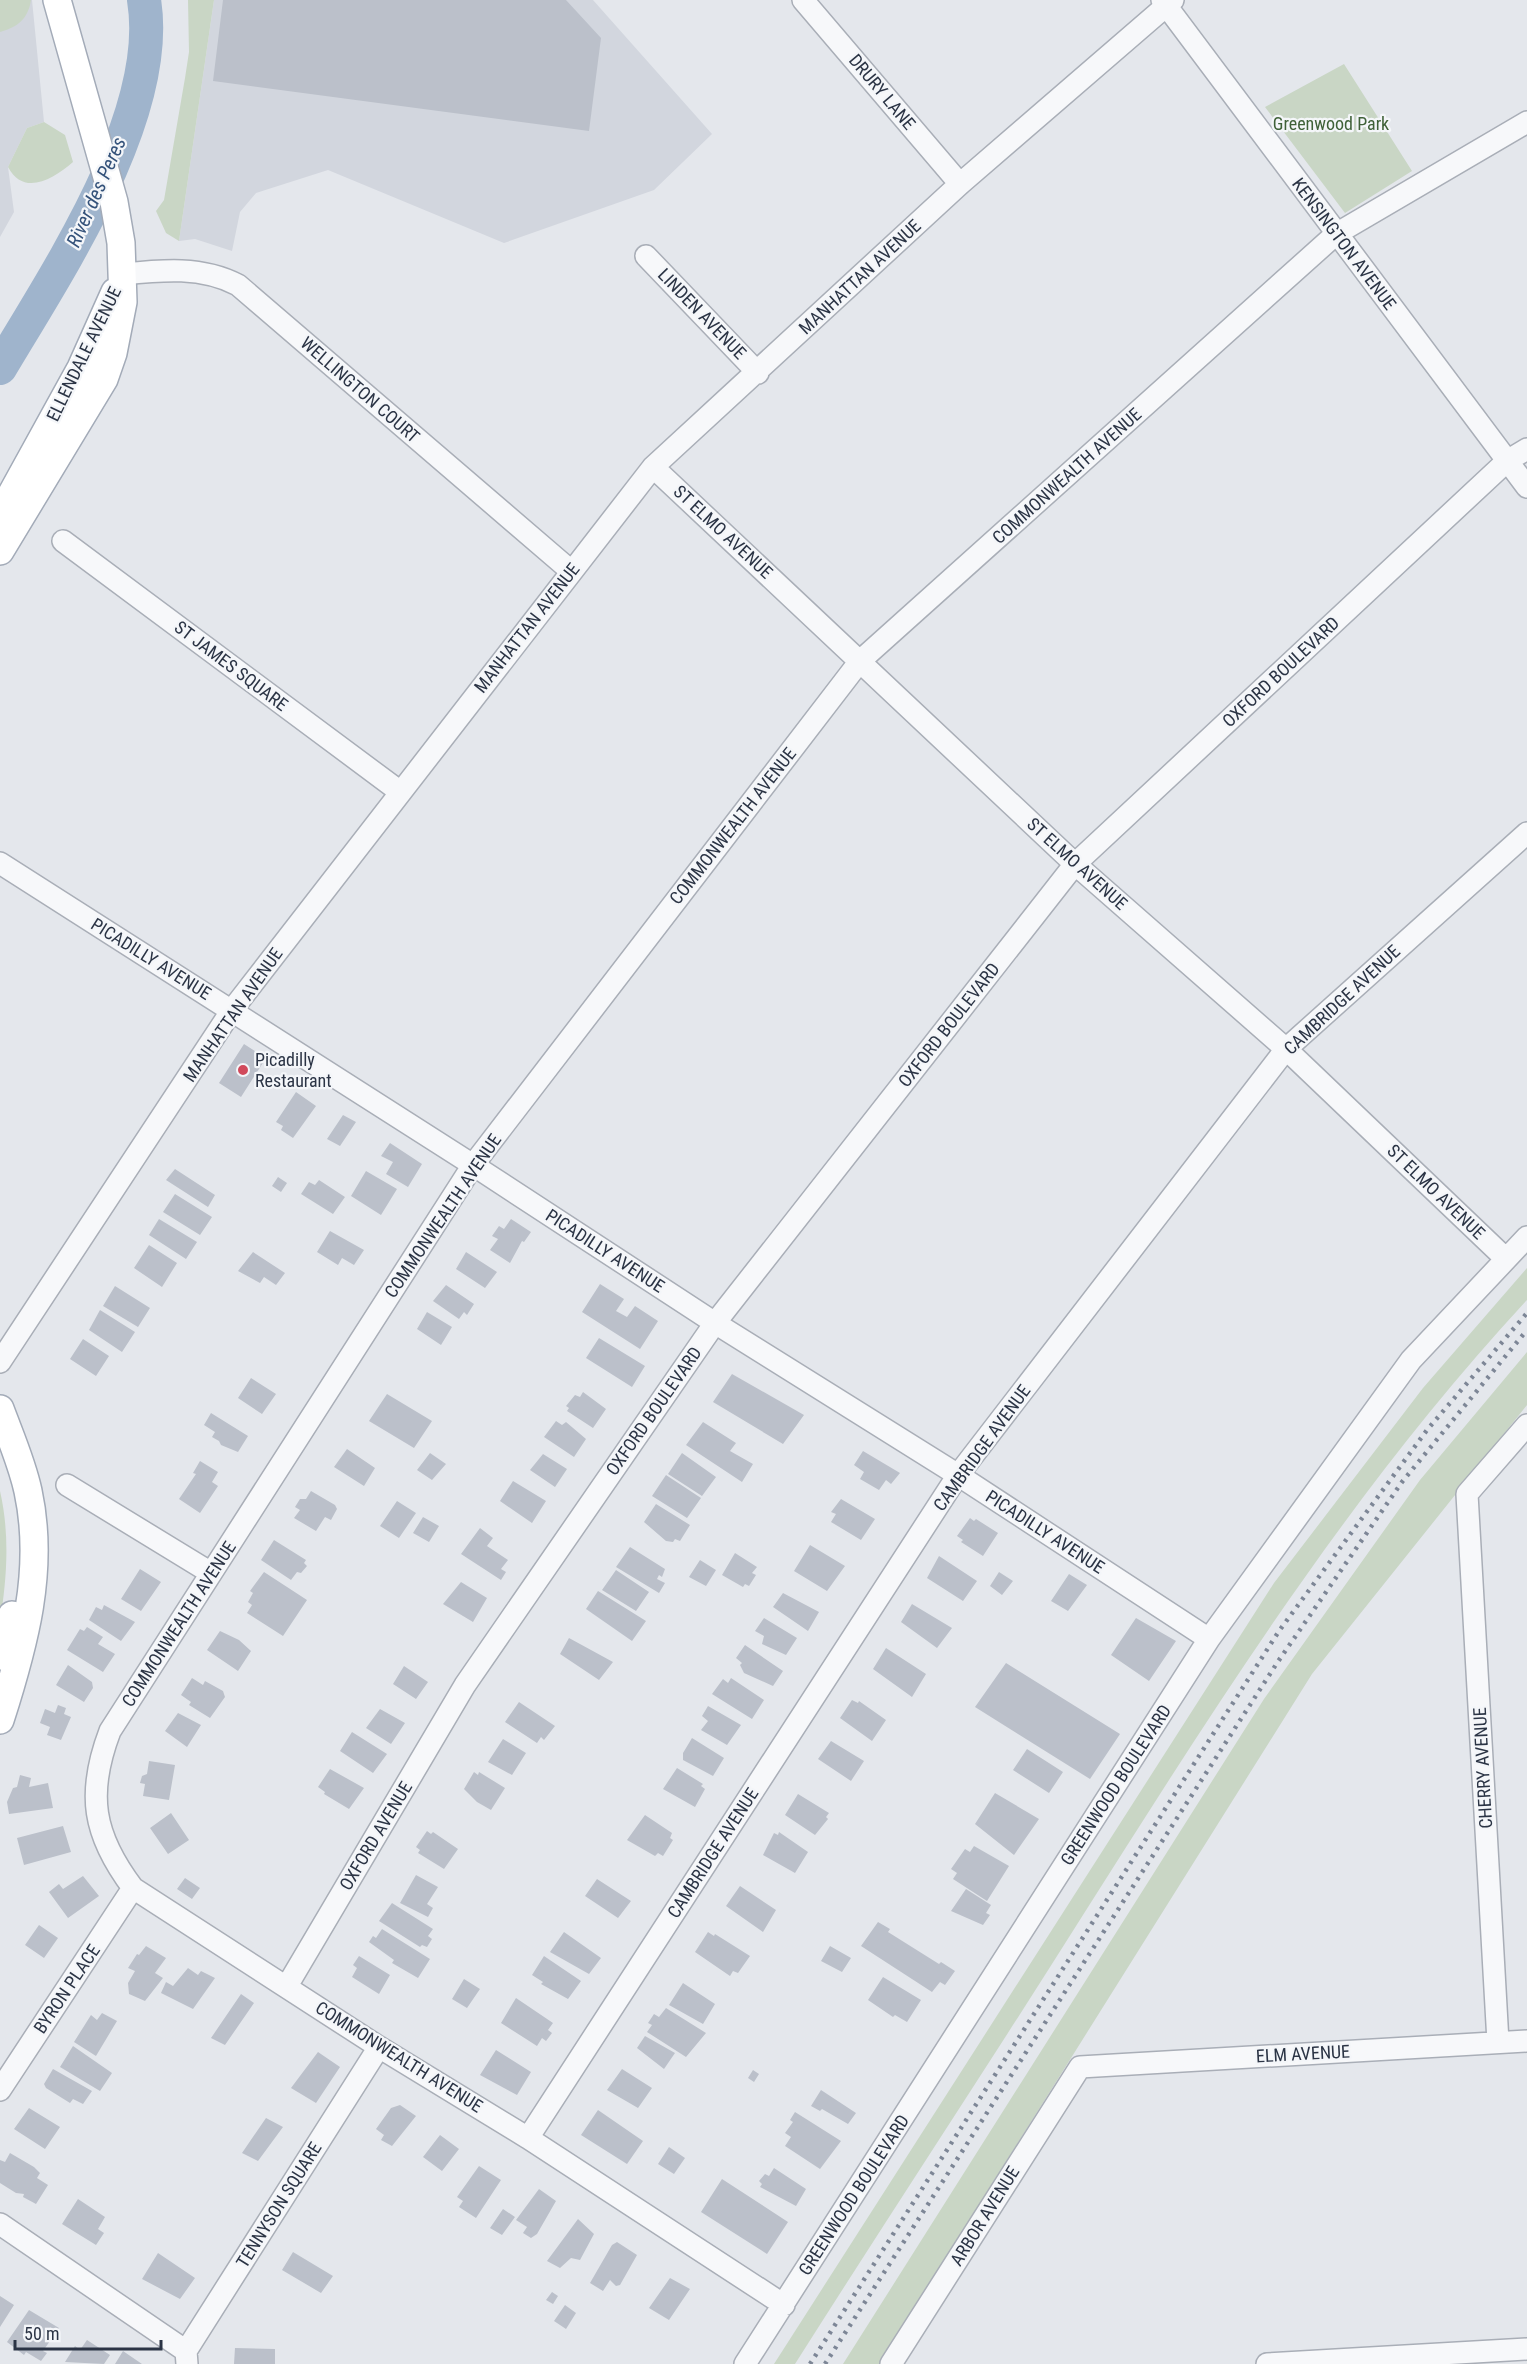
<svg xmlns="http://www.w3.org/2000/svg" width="1527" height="2364" font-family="'Roboto Condensed',sans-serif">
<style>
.built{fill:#d2d6de}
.green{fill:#c9d6c5}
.water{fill:#9fb4cc}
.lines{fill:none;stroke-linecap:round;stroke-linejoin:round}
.river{stroke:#9fb4cc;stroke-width:34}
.building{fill:#bbc0ca}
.minor-casing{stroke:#a9aeb7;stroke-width:24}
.major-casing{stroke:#a3abb8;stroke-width:30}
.minor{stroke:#f7f8fa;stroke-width:21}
.major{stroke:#fff;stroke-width:27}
.rail{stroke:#7d8696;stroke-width:4.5;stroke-dasharray:3 6;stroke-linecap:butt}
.poi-dot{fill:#d1495b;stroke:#f4f6f9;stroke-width:2}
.labels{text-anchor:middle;stroke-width:4.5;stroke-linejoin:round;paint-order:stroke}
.street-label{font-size:18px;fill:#2b3445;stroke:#f4f6f9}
.park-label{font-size:18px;fill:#3f6138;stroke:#f4f6f9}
.poi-label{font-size:18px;fill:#2b3445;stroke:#f4f6f9;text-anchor:start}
.water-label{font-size:20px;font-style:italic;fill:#34527a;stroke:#f4f6f9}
</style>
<rect width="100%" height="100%" fill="#e4e7ec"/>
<path class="built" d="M0,0h32l12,122 -17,6 -19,39 6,45 -14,25z
M214,0h379l119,134 -58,56 -150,53 -176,-73 -72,23 -16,19 -8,39 -37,-12 -16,2z"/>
<path class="green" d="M0,0h31c-3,19 -13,27 -31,32z
M188,0h26l-35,241 -13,-8 -10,-22 8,-11 21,-122 4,-26z
M1344,64l68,107 -67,42 -80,-106z
M44,122l21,13 8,27c-20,17 -49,35 -65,5l19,-39z
M1527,1268v32c-175,189 -307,399 -444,615 -95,151 -193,299 -288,449h-21l500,-781 149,-195z
M1527,1352v53l-215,269 -433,690h-36l421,-665 156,-219z
M0,1491c10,44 7,86 0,131z"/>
<path class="water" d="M130,0h28c2,47 -2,88 -25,129l-8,-30 7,-50z"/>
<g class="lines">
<path class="river" d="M0,368c57,-96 163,-253 144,-368"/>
</g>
<path class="building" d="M223,0h343l35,38 -12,93 -376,-50z
M244,1044l22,14 -25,39 -22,-14z
M296,1092l20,14 -23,32 -12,-8 2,-4 -7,-4z
M343,1115l13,7 -16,24 -13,-7z
M390,1143l32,21 -14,23 -22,-13 7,-12 -12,-6z
M175,1169l40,26 -7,12 -42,-27z
M366,1171l31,18 -16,26 -30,-19z
M278,1177l9,6 -6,9 -9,-6z
M319,1180l26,17 -12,17 -32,-20 8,-12 6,3z
M175,1194l37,23 -12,18 -37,-23z
M159,1219l38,23 -11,17 -37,-24z
M511,1219l20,13 -7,10 -2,-1 -12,22 -20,-13 8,-11 -6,-3 7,-10 5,3z
M330,1231l34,19 -10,15 -12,-7 -4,7 -21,-13z
M149,1245l28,18 -15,24 -28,-19z
M253,1252l32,21 -9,12 -12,-8 -4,6 -22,-12z
M466,1252l31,20 -12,16 -29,-19z
M600,1284l24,15 -8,12 11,6 8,-11 23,15 -18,28 -58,-37z
M446,1285l28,19 -7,11 -3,-3 -5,7 -26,-18z
M115,1286l35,22 -12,19 -35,-21z
M100,1310l35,22 -13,20 -33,-22z
M427,1312l25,15 -11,18 -24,-16z
M599,1338l46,28 -13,21 -46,-29z
M83,1339l26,17 -13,20 -26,-17z
M732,1374l72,41 -21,29 -70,-42z
M251,1378l25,16 -14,20 -24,-16z
M583,1392l23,17 -13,19 -26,-17 2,-3 -3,-2 9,-11 5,2z
M387,1394l45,27 -18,27 -45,-27z
M211,1413l37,23 -10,16 -17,-7 -2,-4 -7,-4 3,-5 -11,-7z
M556,1421l6,4 4,-3 20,17 -12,18 -30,-20z
M703,1422l33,21 -6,8 23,13 -11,18 -56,-37z
M347,1449l28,19 -11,18 -30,-19z
M863,1451l37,22 -9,11 -5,-4 -7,10 -19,-11 4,-7 -10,-7z
M430,1453l16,11 -14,16 -15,-10z
M682,1453l34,24 -14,19 -34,-22z
M543,1454l24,15 -12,18 -25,-17z
M200,1461l18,11 -6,10 6,4 -18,27 -21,-14 17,-25 -3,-1z
M666,1475l35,23 -14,20 -35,-22z
M513,1481l33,20 -14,22 -32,-22z
M311,1491l24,14 2,4 -6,11 -6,-3 -9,14 -22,-13 6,-8 -5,-3 5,-8h6z
M841,1499l34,20 -14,21 -30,-18 5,-8 -5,-2z
M397,1501l19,12 -17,25 -19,-12z
M656,1504l34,21 -10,16 -5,-2 -2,3 -7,-1 -22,-19z
M423,1517l16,9 -10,16 -16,-9z
M970,1518l4,3 2,-2 22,14 -15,23 -22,-14 2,-2 -6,-4z
M480,1528l13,10 -6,8 21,14 -7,9 5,3 -5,8 -40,-26z
M274,1540l32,20 -2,3 3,3 -6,7 -4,-1 -6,8 -30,-20z
M810,1545l35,21 -18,25 -33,-20z
M630,1547l35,22 -3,8 -3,-2 -2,4 8,4 -6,10 -43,-26z
M735,1553l22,14 -5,6 4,2 -7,11 -4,-2 -2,3 -21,-12z
M939,1556l38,25 -14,20 -36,-23z
M700,1560l16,10 -10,16 -17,-9z
M140,1569l21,13 -20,29 -20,-12z
M616,1570l33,22 -13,19 -34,-21z
M264,1572l43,28 -24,36 -36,-23 5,-8 -4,-3 5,-9 -3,-2z
M999,1572l14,9 -11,14 -12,-9z
M1069,1574l18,11 -19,26 -17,-10z
M461,1582l26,16 -14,24 -30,-18z
M598,1591l48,30 -14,20 -46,-32z
M783,1593l36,19 -11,19 -35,-24z
M912,1604l40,24 -15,20 -36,-26z
M104,1605l31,17 -14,19 -32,-21 7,-13 6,3z
M764,1618l33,20 -11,17 -24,-11 2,-8 -9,-5z
M1136,1618l40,23 -27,40 -38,-26z
M87,1627l16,10 -5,7 17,10 -12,18 -36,-22 13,-21 4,2z
M220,1631l19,9 12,11 -13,20 -31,-21z
M569,1638l44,24 -14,18 -39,-26z
M745,1645l38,26 -10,15 -29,-13 -4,-8 2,-2 -6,-5z
M886,1648l40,26 -14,23 -39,-28z
M1006,1663l114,71 -30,45 -115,-72z
M68,1665l24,17 1,6 -9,14 -28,-17z
M404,1666l24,16 -12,17 -23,-15z
M192,1678l11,7 2,-4 18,10 2,6 -15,21 -21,-13 2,-3 -10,-7z
M731,1678l33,22 -12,19 -40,-25 11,-15 5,4z
M852,1700l6,3 1,-2 27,19 -14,21 -32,-23z
M519,1702l36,24 -11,14 -3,-3 -4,6 -32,-21z
M58,1705l8,3 -2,6 7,3 -10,23 -14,-5 3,-8 -10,-4 5,-14 10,4z
M708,1706l33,19 -14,20 -26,-15 7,-9 -6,-5z
M380,1709l25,14 -14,21 -25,-16z
M178,1713l23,12 -14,22 -22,-16z
M352,1732l35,22 -14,19 -33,-22z
M692,1738l32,20 -11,18 -30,-16v-7z
M503,1739l23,14 -14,22 -24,-13z
M831,1741l33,20 -13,20 -33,-22z
M1027,1749l36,23 -14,21 -36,-23z
M149,1761l26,4 -6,35 -26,-4 2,-12 -5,-1 2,-7 5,-2z
M677,1768l26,16 -2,2 4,3 -10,18 -32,-18z
M330,1769l34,19 -15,21 -25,-15 1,-2 -7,-5z
M474,1772l4,3 1,-3 26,16 -14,22 -14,-8 -13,-13z
M20,1775l11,3 -2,9 19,-4 5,25 -44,6 -2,-12 6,-14 4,-1z
M995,1793l44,26 -25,36 -39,-31z
M798,1794l31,19 -3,4 2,2 -13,16 -30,-20z
M171,1813l18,27 -21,14 -18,-26z
M645,1815l27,18 -2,5 3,2 -10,16 -5,-3 -3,3 -28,-16z
M63,1826l8,26 -47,13 -7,-27z
M427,1831l4,3 2,-2 25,17 -14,20 -26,-16 2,-3 -4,-3z
M779,1832l29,20 -13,21 -32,-18 11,-22 4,2z
M974,1846l35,20 -22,35 -34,-22 4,-6 -6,-4 14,-20 5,3z
M416,1875l22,12 -11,17 6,4 -5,9 -28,-14z
M83,1876l16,20 -31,22 -19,-26 10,-8 4,5z
M185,1878l15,10 -8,11 -15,-10z
M597,1879l34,22 -13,17 -33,-22z
M740,1886l36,24 -13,22 -37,-26z
M966,1889l25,16 -5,8 4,2 -7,10 -32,-14z
M392,1903l41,26 -5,7 4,3 -5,8 -5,-2 -2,2 -41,-26z
M878,1922l12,7 -2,3 51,32 2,-2 14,9 -10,14 -5,-3 -8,10 -71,-46z
M39,1925l19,13 -14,20 -19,-13z
M382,1929l48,30 -12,19 -26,-15 2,-3 -25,-18 4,-6 3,2z
M564,1932l37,26 -12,16 -39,-22z
M708,1932l6,4 1,-2 35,22 -12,17 -5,-2 -3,5 -35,-24z
M146,1946l20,12 -11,15 8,5 -18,23 -16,-7 -1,-11 7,-12 -7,-3 9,-14 2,1z
M830,1946l21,12 -9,14 -21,-11z
M359,1956l31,19 -11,19 -27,-17 5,-9 -4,-3z
M544,1956l37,25 -13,18 -27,-15 2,-2 -11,-7z
M188,1968l10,7 3,-4 14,7 -22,31 -32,-16 5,-11 7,4z
M883,1977l38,23 -14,22 -12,-7 -2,2 -25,-17z
M464,1979l16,10 -13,19 -15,-9z
M683,1983l32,21 -12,20 -34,-19z
M241,1994l13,9 -29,42 -14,-7z
M516,1998l37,25 -5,7 4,3 -6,8 -4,-3 -5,8 -36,-23z
M666,2008l40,25 -20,24 -39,-25 5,-7 -4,-2 6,-9 5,3z
M102,2013l15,8 -21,35 -22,-14 17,-27 6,5z
M645,2036l30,17 -11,16 -27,-21z
M73,2046l39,27 -12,18 -40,-24z
M496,2050l35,22 -14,23 -37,-20z
M318,2052l22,15 -24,36 -25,-15z
M53,2069l39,22 -9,13 -10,-5 -3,4 -24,-15 -2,-4z
M622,2069l30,19 -14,20 -31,-18z
M753,2070l6,4 -5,8 -6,-4z
M821,2090l35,23 -8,11 -26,-15 -2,2 -9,-5z
M400,2105l16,11 -24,30 -11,-6 3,-5 -8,-6 15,-21z
M29,2108l31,19 -15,22 -31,-20z
M598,2110l45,31 -16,23 -46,-29z
M795,2112l46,29 -21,28 -35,-23 6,-9 -6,-4 8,-11 -3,-2z
M266,2118l17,9 -25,34 -16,-8z
M440,2135l19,14 -17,22 -19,-14z
M669,2147l16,11 -11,16 -16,-10z
M10,2153l24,14 6,6 -3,5 11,7 -12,19 -13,-7 1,-3 -8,-1 -16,-10v-23l5,2z
M479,2166l22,14 -25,38 -17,-11 4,-6 -6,-4z
M774,2168l32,21 -10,17 -36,-19 2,-3 -3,-3 6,-7 4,2z
M722,2179l66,43 -21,32 -66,-42z
M539,2189l17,12 -19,33 -6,4 -8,-5 4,-6 -11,-7z
M78,2199l27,18 -7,12 6,4 -8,12 -34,-21z
M503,2209l12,8 -13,18 -12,-7z
M578,2219l16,15 -14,26 -9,-2 -11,10 -13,-7z
M617,2242l20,13 -17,30 -4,1 -6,-6 -7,11 -13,-8 22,-38z
M293,2252l40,24 -12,17 -39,-23z
M158,2253l37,25 -15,21 -38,-20z
M670,2278l20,11 -21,31 -20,-12z
M552,2292l6,4 -5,8 -7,-4z
M0,2296l14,9 -14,22z
M565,2305l11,8 -10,16 -12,-8z
M29,2310l30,18 -16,23 4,2 -6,8 -15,-9 -2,3 -17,-13z
M87,2340l23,15 -6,9 -39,-2 10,-16 5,4z
M235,2348l40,1v15h-41z
M123,2351l19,13h-27z"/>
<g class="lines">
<g class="minor-casing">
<path id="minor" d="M803,0l157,184
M1162,0l365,487
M646,256l112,117
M123,274c39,-4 79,-8 115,11l333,286
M653,467l422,397 211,185 219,209
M63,541l336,250
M0,863l473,302 242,158 243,152 251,164
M0,1362l232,-352 421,-543 307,-283 213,-184
M67,1485l144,88
M287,1986l178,-301 250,-362 360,-459 432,-403 20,-12
M1498,2042l-31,-548 60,-69
M0,2090l133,-202
M528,2138l430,-663 328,-426 241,-216
M0,2224l186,127
M784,2305l-256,-167 -149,-91 -246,-159c-40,-53 -47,-94 -23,-157l363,-566 387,-504 476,-427 191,-112
M187,2364l-1,-13 193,-304
M745,2364l464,-725 202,-279 116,-123
M891,2364l189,-297 447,-26
M1267,2364l260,-15"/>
</g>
<g class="major-casing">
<path id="major" d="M0,515l81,-147 34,-76
M0,551l104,-172 9,-26 10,-51 -2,-59 -7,-41 -57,-202
M0,1409c10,27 22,54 28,82 17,79 -4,154 -28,229
M0,1656l12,-41"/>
</g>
<use href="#minor" class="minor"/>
<use href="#major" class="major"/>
<path class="rail" d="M810,2364l469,-733 148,-201 100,-117
M825,2364l452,-701 125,-181 125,-152"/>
</g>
<circle class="poi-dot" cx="243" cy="1070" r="6"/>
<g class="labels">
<g class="street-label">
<text transform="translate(882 92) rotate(50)" y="6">DRURY LANE</text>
<text transform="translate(1344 244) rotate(53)" y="6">KENSINGTON AVENUE</text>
<text transform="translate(860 277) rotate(-43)" y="6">MANHATTAN AVENUE</text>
<text transform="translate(702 314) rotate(46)" y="6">LINDEN AVENUE</text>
<text transform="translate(84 354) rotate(-64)" y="6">ELLENDALE AVENUE</text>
<text transform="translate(360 390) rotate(41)" y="6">WELLINGTON COURT</text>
<text transform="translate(1067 476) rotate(-42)" y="6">COMMONWEALTH AVENUE</text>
<text transform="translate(723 532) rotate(43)" y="6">ST ELMO AVENUE</text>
<text transform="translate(527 628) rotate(-52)" y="6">MANHATTAN AVENUE</text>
<text transform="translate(231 666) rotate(37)" y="6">ST JAMES SQUARE</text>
<text transform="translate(1281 672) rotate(-43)" y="6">OXFORD BOULEVARD</text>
<text transform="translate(733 826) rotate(-52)" y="6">COMMONWEALTH AVENUE</text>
<text transform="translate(1077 864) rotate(42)" y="6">ST ELMO AVENUE</text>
<text transform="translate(151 959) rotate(32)" y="6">PICADILLY AVENUE</text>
<text transform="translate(1342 1000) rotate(-43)" y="6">CAMBRIDGE AVENUE</text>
<text transform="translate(233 1015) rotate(-55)" y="6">MANHATTAN AVENUE</text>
<text transform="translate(949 1025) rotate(-52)" y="6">OXFORD BOULEVARD</text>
<text transform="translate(1436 1192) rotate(44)" y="6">ST ELMO AVENUE</text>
<text transform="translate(443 1216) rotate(-56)" y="6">COMMONWEALTH AVENUE</text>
<text transform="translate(605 1251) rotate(33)" y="6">PICADILLY AVENUE</text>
<text transform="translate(654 1411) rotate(-55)" y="6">OXFORD BOULEVARD</text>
<text transform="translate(982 1448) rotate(-54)" y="6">CAMBRIDGE AVENUE</text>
<text transform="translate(1045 1532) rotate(33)" y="6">PICADILLY AVENUE</text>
<text transform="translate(179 1624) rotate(-57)" y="6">COMMONWEALTH AVENUE</text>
<text transform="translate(1483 1768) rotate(-93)" y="6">CHERRY AVENUE</text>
<text transform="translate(1116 1785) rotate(-57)" y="6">GREENWOOD BOULEVARD</text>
<text transform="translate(376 1836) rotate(-59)" y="6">OXFORD AVENUE</text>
<text transform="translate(713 1853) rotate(-57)" y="6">CAMBRIDGE AVENUE</text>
<text transform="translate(67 1989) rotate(-56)" y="6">BYRON PLACE</text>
<text transform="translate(1303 2054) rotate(-3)" y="6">ELM AVENUE</text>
<text transform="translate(399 2057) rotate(32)" y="6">COMMONWEALTH AVENUE</text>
<text transform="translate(854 2195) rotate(-57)" y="6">GREENWOOD BOULEVARD</text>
<text transform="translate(279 2205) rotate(-58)" y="6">TENNYSON SQUARE</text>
<text transform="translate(985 2216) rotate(-58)" y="6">ARBOR AVENUE</text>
</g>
<g class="park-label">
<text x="1331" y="130">Greenwood Park</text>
</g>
<g class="poi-label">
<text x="255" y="1066">Picadilly<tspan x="255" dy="21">Restaurant</tspan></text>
</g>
<g class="water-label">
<text transform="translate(96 192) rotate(-66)" y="7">River des Peres</text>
</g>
</g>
<path d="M15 2340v9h146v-9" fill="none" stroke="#2b3445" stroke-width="3"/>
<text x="24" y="2340" font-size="18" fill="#2b3445" stroke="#f4f6f9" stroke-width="4.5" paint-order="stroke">50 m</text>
</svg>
